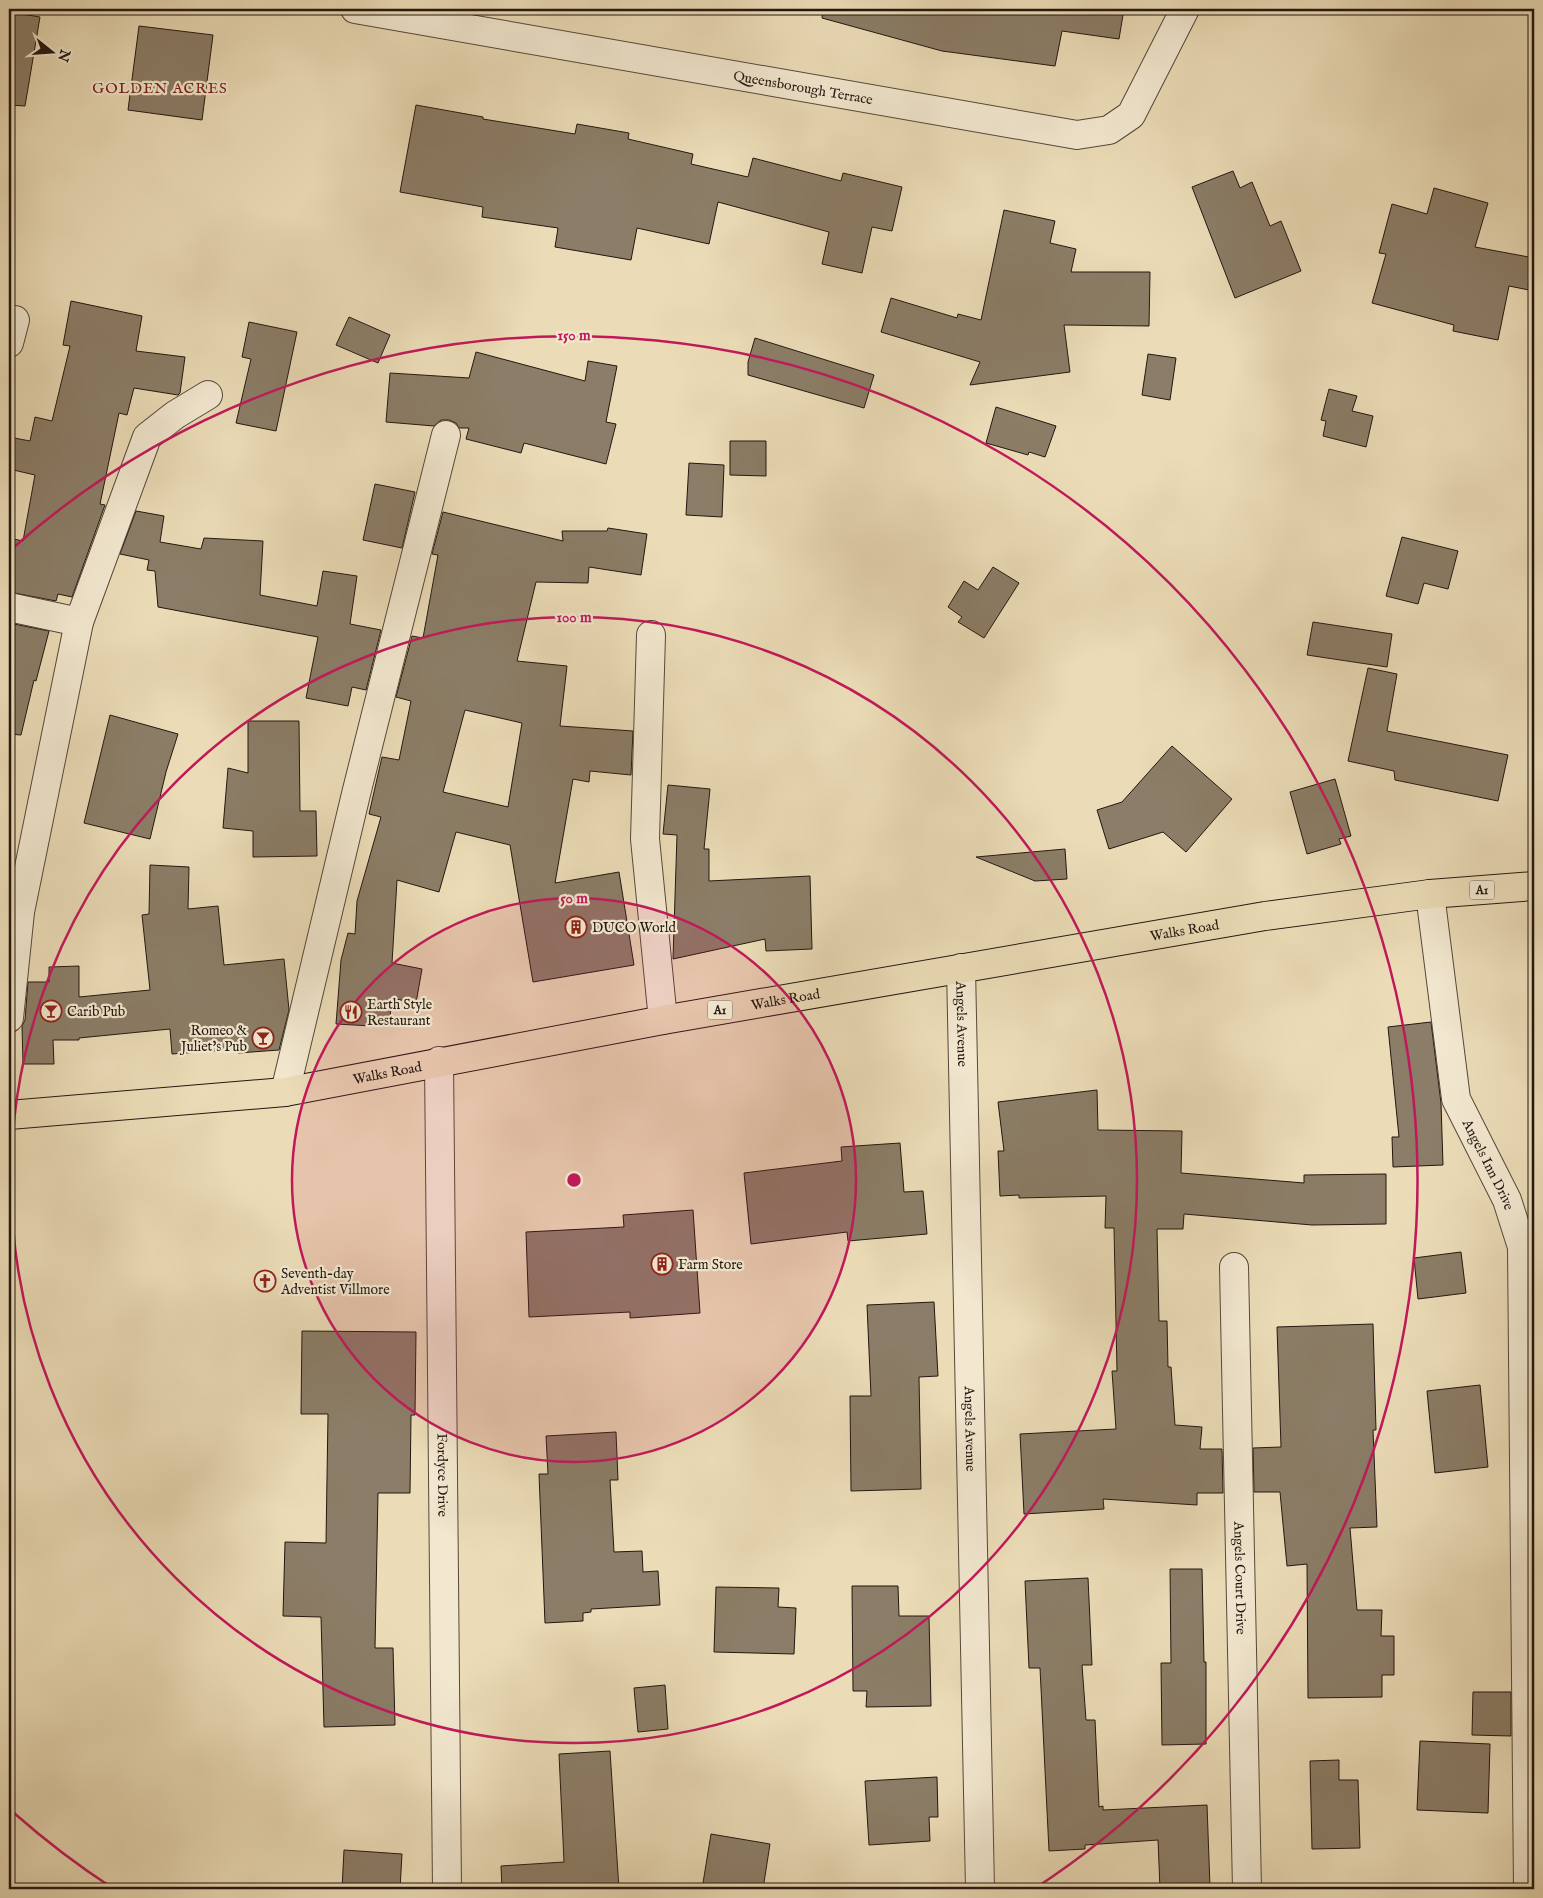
<svg xmlns="http://www.w3.org/2000/svg" width="1543" height="1898" font-family="'IM FELL English',serif">
<style>
.building{fill:#8b7d67;stroke:#231710;fill-rule:evenodd}
.lines{fill:none;stroke-linecap:round;stroke-linejoin:round}
.minor-casing{stroke:#55483a;stroke-width:30}
.primary-casing{stroke:#231710;stroke-width:30}
.minor{stroke:#f2e8d0;stroke-width:28}
.primary{stroke:#ebdcb7;stroke-width:28}
.ring{fill:none;stroke:#c2185b;stroke-width:2.5}
.labels{text-anchor:middle;stroke-width:4.5;stroke-linejoin:round;paint-order:stroke}
.shield{fill:#f2e8d0;stroke:#61564a;stroke-width:1}
.shield-label{font-size:12px;font-weight:bold;fill:#231710}
.street-label{font-size:14px;fill:#231710;stroke:#f2e8d0}
.poi-label{font-size:14px;fill:#231710;stroke:#f2e8d0;text-anchor:start}
.neighbourhood-label{font-size:15px;letter-spacing:1px;fill:#7a1f14;stroke:#f2e8d0}
.centre{fill:#c2185b;stroke:#f2e8d0;stroke-width:2.5}
.ring-label{font-size:15px;text-anchor:middle;font-weight:bold;fill:#c2185b;stroke:#f2e8d0;stroke-width:4.5;stroke-linejoin:round;paint-order:stroke}
</style>
<rect width="100%" height="100%" fill="#ebdcb7"/>
<filter id="stains"><feTurbulence type="fractalNoise" baseFrequency=".004" numOctaves="4"/><feColorMatrix values="0 0 0 0 .2 0 0 0 0 .09 0 0 0 0 .02 0 0 0 .5 -.17"/></filter>
<radialGradient id="worn" r=".72"><stop offset=".6" stop-color="#630" stop-opacity="0"/><stop offset="1" stop-color="#630" stop-opacity=".3"/></radialGradient>
<path class="building" d="M823,9h301l-5,30 -57,-8 -7,35 -113,-15 -120,-33z
M9,12l31,5 -15,89 -16,-1z
M139,26l74,9 -11,85 -74,-10z
M416,105l67,12v2l92,15 2,-10 52,9 -1,6 65,15 -2,10 57,13 5,-19 88,23 2,-8 59,14 -10,44 -20,-4 -10,46 -40,-9 7,-32 -111,-30 -9,42 -72,-16 -6,32 -76,-13 3,-19 -76,-11 1,-10 -83,-15z
M1233,171l7,17 12,-6 18,44 11,-5 20,50 -66,27 -43,-111z
M1434,188l54,15 -13,44 59,11v33l-25,-5 -11,54 -45,-9 1,-6 -82,-22 14,-49 -7,-1 13,-49 35,10z
M1004,210l51,11 -5,22 26,6 -5,23h79l-1,54 -85,-1 6,47 -100,13 10,-23 -99,-30 10,-34 66,20 1,-4 23,6z
M71,301l71,15 -6,35 49,6 -5,36 -2,2 -44,-7 -7,27 -8,-2 -19,91 5,1 -33,92 -14,-3 -2,7 -47,-9v-54l14,3 12,-66 -26,-6v-32l21,4 5,-24 17,4 18,-75 -7,-1z
M349,317l41,18 -12,28 -42,-18z
M249,322l48,10 -21,99 -40,-8 15,-64 -9,-2z
M755,338l119,37 -10,33 -116,-33v-13z
M476,352l109,29 3,-20 29,5 -11,56 10,2 -10,40 -82,-21 -3,10 -55,-14 3,-11h-10l-3,-5 -7,-3h-8l-7,6 -48,-4 4,-49 79,5z
M1148,354l28,4 -6,42 -28,-5z
M1329,389l28,7 -5,15 21,5 -7,31 -43,-11 3,-15 -5,-1z
M996,407l60,19 -11,31 -16,-5 -1,3 -42,-12z
M730,441h36v35l-36,-1z
M689,463l35,2 -2,52 -36,-2z
M375,484l40,8 -13,56 -39,-8z
M136,511l28,5 -4,26 41,7 3,-11 59,3 -3,54 57,11 6,-35 34,5 -7,48 31,6 -15,60 -14,-3 -4,19 -42,-8 12,-61 -160,-30 -3,-36 -8,-1 2,-10 -29,-6z
M443,512l120,29 -1,-10h45l1,-3 39,6 -6,41 -52,-8 -1,16 -52,-1 -19,79 50,5 -7,60 73,5 -2,44 -41,-4 -1,11 -16,-3 -18,104 64,-11 15,93 -101,17 -23,-137 -54,-13 -17,60 -42,-12 -5,83 30,6 -6,34 -25,-5 -1,25h-18v3l-36,-2 5,-64 7,-27 7,1 2,-33 24,-84 -12,-3 13,-57 17,3 12,-59 -15,-4 16,-61 11,2 15,-83 -6,-1zM465,710l57,13 -14,84 -65,-15z
M1402,537l56,14 -10,38 -24,-6 -6,21 -32,-8z
M993,567l26,16 -35,55 -26,-16 4,-5 -14,-10 16,-26 14,9z
M1313,622l79,12 -5,33 -80,-12z
M9,623l40,8 -13,50 -2,-1 -13,55 -12,-1z
M1368,668l29,6 -10,57 121,24 -10,46 -103,-21 -1,-9 -46,-10z
M110,715l68,19 -12,38 -16,67 -66,-16z
M248,721h51l1,90h16l1,45 -64,1v-26l-30,-3 5,-60 20,5z
M1172,746l60,53 -46,53 -23,-20 -54,17 -12,-39 25,-8z
M1335,779l16,57 -12,3 2,5 -34,10 -17,-62z
M668,785l42,4 -6,60h5v32l101,-5 2,73 -46,2 -1,-12 -92,20 4,-124 -14,-1z
M1065,849l2,30 -32,2 -59,-24z
M150,865l39,2 -1,42 30,-3 6,59 60,-6 5,51 -10,40 -41,3v-4l-66,5 -2,-25 -91,9v2h-26l1,24h-31l-1,-38 3,-6 3,-38h21v-15l30,-1v31l71,-7 -8,-75 7,-1z
M1431,1022l10,81 2,62 -50,2 -1,-30h7l-11,-110z
M1097,1090l1,40 84,1 -1,42 123,10v-8l82,-1v50l-74,1 -128,-11 -1,15h-26l2,92h8l1,46h3l4,58 27,2 -2,22h22l1,44h-26v12l-94,-6 1,10 -80,5 -4,-80 96,-5 -4,-58h5l-3,-143h-9l1,-32 -87,2v-3l-19,1 -2,-45h6l-6,-49z
M900,1143l4,49 19,-1 4,43 -79,7 -1,-9 -96,12 -7,-71 98,-12 -1,-14z
M693,1210l7,103 -70,5v-6l-101,5 -3,-85 98,-5 -1,-12z
M1461,1252l5,41 -48,6 -4,-41z
M934,1302l4,74 -19,1 2,112 -70,2 -1,-95h21l-4,-91z
M1373,1324l3,106h-3l4,97 -27,1 7,82h25l-1,26h13v39h-12v22l-74,1 -1,-134 -20,2 -7,-74h-26l-1,-44 28,-1 -4,-120z
M302,1331l114,1 -1,83h-4l-1,78h-32l-3,155h18l2,77 -71,2 -3,-110 -38,-1 2,-74 41,1 2,-129h-27z
M1480,1385l8,82 -53,6 -8,-82z
M616,1432l2,48h-8l4,72 28,-1 1,21 15,-1 2,34 -69,4v3l-8,1v8l-38,2 -6,-149h9l-2,-38z
M1170,1569h32l2,93h2v82l-44,1 -1,-82h10z
M1088,1578l4,87h-10l4,55h9l4,87 4,-1v4l104,-5 3,82 -50,2 -2,-49 -73,5v4l-36,2 -9,-183h-11l-4,-87z
M852,1586h46l1,30h30l2,90 -65,1 1,-16h-14z
M716,1587l63,1 -1,19 18,1 -2,46 -80,-2z
M665,1685l3,44 -30,3 -4,-44z
M1473,1692h38v44l-39,-1z
M1420,1741l70,3 -2,69 -71,-3z
M610,1751l9,138h-117l-1,-23 63,-4 -5,-108z
M1339,1760v20h19l2,68 -48,1 -2,-88z
M937,1777l1,40h-9l1,24 -61,4 -4,-64z
M711,1834l59,10 -7,45h-61z
M344,1850l58,4 -2,35h-58z"/>
<g class="lines">
<g class="minor-casing">
<g id="minor">
<path id="s1" d="M355,9l722,126 32,-5 22,-15 54,-106"/>
<path d="M9,343l6,-23"/>
<path d="M9,607l70,15"/>
<path d="M651,635l-6,204 18,181"/>
<path id="s2" d="M1430,894l26,205 51,101 15,47 6,642"/>
<path id="s3" d="M961,968l19,921"/>
<path d="M9,1018l11,-106 59,-290 68,-185 28,-22 33,-20"/>
<path id="s4" d="M439,1061l8,828"/>
<path d="M285,1092l71,-298 90,-359"/>
<path id="s5" d="M1234,1267l13,622"/>
</g>
</g>
<g class="primary-casing">
<g id="primary">
<path id="s6" d="M9,1115l276,-23 378,-72 602,-104 165,-22 104,-8"/>
</g>
</g>
<use href="#minor" class="minor"/>
<use href="#primary" class="primary"/>
</g>
<circle cx="574" cy="1180" r="282" fill="#c2185b" fill-opacity=".12"/>
<g class="ring">
<circle cx="574" cy="1180" r="282"/>
<circle cx="574" cy="1180" r="563"/>
<path d="M114 1889A845 845 0 0 1 14 1813M14 547A845 845 0 1 1 1034 1889"/>
</g>
<defs>
<g id="building-ring" transform="scale(1.125)"><circle r="9.5" fill="#f2e8d0" stroke="#8f2418" stroke-width="1.5"/><path d="M-4-6H4V6H1V3H-1V6H-4ZM-2.5-4.3h1.7v1.8h-1.7ZM.8-4.3h1.7v1.8H.8ZM-2.5-1h1.7V.8h-1.7ZM.8-1h1.7V.8H.8Z" fill="#8f2418"/></g>
<g id="bar-ring" transform="scale(1.125)"><circle r="9.5" fill="#f2e8d0" stroke="#8f2418" stroke-width="1.5"/><path d="M-6-5H6L.8 .8V4.5H3.5V6h-7V4.5H-.8V.8Z" fill="#8f2418"/></g>
<g id="restaurant-ring" transform="scale(1.125)"><circle r="9.5" fill="#f2e8d0" stroke="#8f2418" stroke-width="1.5"/><path d="M-5-6h1v4h1v-4h1v4h1v-4h1v5L-1.5 .5V6h-2V.5L-5-1ZM5-6V6H3V1.5H1.5Q1.5-4 5-6Z" fill="#8f2418"/></g>
<g id="church-ring" transform="scale(1.125)"><circle r="9.5" fill="#f2e8d0" stroke="#8f2418" stroke-width="1.5"/><path d="M-1.2-6h2.4v3.5h3.3v2.4h-3.3V6h-2.4V-.1h-3.3v-2.4h3.3Z" fill="#8f2418"/></g>
</defs>
<g fill-rule="evenodd">
<use href="#building-ring" x="576" y="927"/>
<use href="#bar-ring" x="51" y="1011"/>
<use href="#restaurant-ring" x="351" y="1012"/>
<use href="#bar-ring" x="263" y="1038"/>
<use href="#building-ring" x="662" y="1264"/>
<use href="#church-ring" x="265" y="1281"/>
</g>
<g class="labels">
<g class="shield">
<rect x="1469.5" y="880.5" width="25" height="19" rx="4"/>
<rect x="707.5" y="1000.5" width="25" height="19" rx="4"/>
</g>
<g class="shield-label">
<text x="1482" y="894">A1</text>
<text x="720" y="1014">A1</text>
</g>
<g class="street-label">
<text dy="5" stroke="none"><textPath href="#s1" startOffset="455">Queensborough Terrace</textPath></text>
<text dy="5" stroke="none"><textPath href="#s6" startOffset="1191">Walks Road</textPath></text>
<text dy="5" stroke="none"><textPath href="#s6" startOffset="786">Walks Road</textPath></text>
<text dy="5" stroke="none"><textPath href="#s3" startOffset="56">Angels Avenue</textPath></text>
<text dy="5" stroke="none"><textPath href="#s6" startOffset="381">Walks Road</textPath></text>
<text dy="5" stroke="none"><textPath href="#s2" startOffset="280">Angels Inn Drive</textPath></text>
<text dy="5" stroke="none"><textPath href="#s3" startOffset="461">Angels Avenue</textPath></text>
<text dy="5" stroke="none"><textPath href="#s4" startOffset="414">Fordyce Drive</textPath></text>
<text dy="5" stroke="none"><textPath href="#s5" startOffset="311">Angels Court Drive</textPath></text>
</g>
<g class="poi-label">
<text x="592" y="932">DUCO World</text>
<text x="367" y="1009">Earth Style<tspan x="367" dy="16">Restaurant</tspan></text>
<text x="67" y="1016">Carib Pub</text>
<text x="247" y="1035" text-anchor="end">Romeo &amp;<tspan x="247" dy="16">Juliet's Pub</tspan></text>
<text x="678" y="1269">Farm Store</text>
<text x="281" y="1278">Seventh-day<tspan x="281" dy="16">Adventist Villmore</tspan></text>
</g>
<g class="neighbourhood-label">
<text x="160" y="93">GOLDEN ACRES</text>
</g>
</g>
<circle cx="574" cy="1180" r="8" class="centre"/>
<g class="ring-label">
<text x="574" y="340">150 m</text>
<text x="574" y="622">100 m</text>
<text x="574" y="903">50 m</text>
</g>
<rect width="1543" height="1898" fill="none" stroke="#ebdcb7" stroke-width="30"/>
<rect x="10" y="10" width="1523" height="1878" fill="none" stroke="#231710" stroke-width="2.5"/>
<rect x="15" y="15" width="1513" height="1868" fill="none" stroke="#231710"/>
<g transform="translate(52 52) rotate(107)" stroke="#f2e8d0" stroke-width="4" paint-order="stroke">
<path d="M0-4L9 19L0 12L-9 19Z" fill="#231710"/>
<text y="-8" font-size="14" font-weight="bold" text-anchor="middle" fill="#231710">N</text>
</g>
<rect width="100%" height="100%" filter="url(#stains)"/>
<rect width="100%" height="100%" fill="url(#worn)"/>
</svg>
